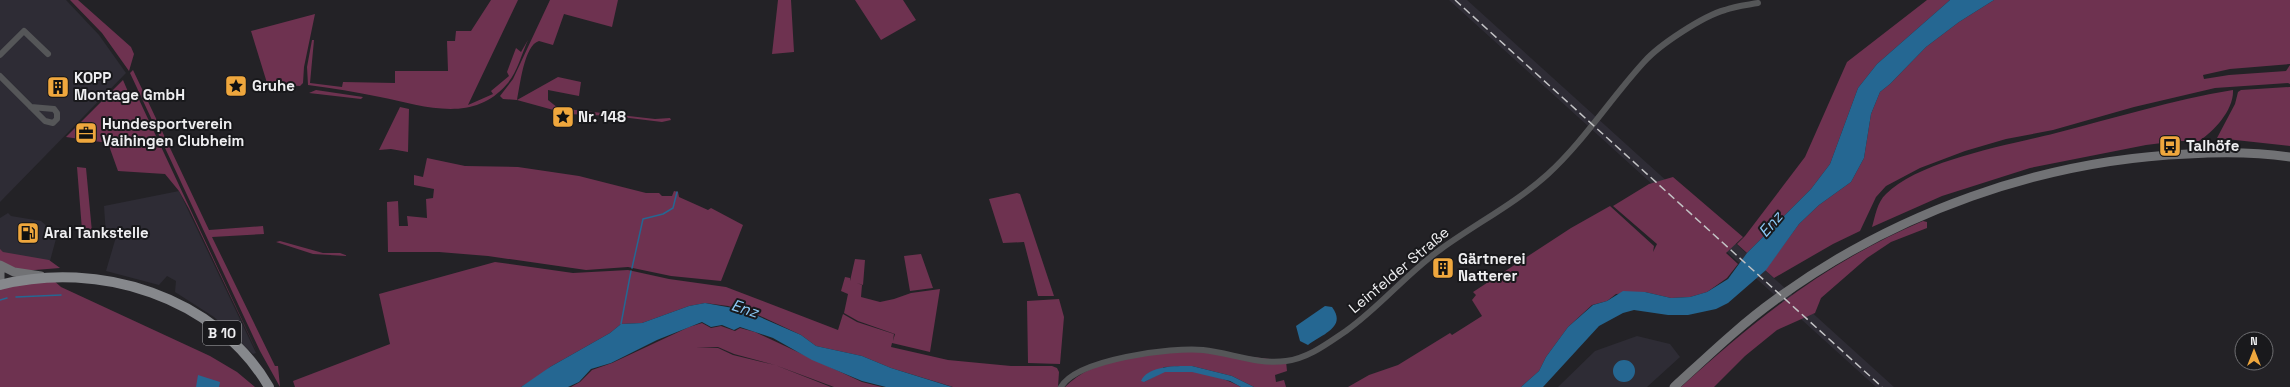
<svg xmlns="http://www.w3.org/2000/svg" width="2290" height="387" font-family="'Space Grotesk',sans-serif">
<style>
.built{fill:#2e2c35}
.green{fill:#6e3250}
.water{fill:#256792}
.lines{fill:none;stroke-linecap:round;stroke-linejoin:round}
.stream{stroke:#256792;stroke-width:1.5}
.street{stroke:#555658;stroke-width:6}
.secondary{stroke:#717275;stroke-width:9}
.primary{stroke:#86888c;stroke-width:10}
.rail{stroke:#c3c3c5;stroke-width:1.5;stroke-dasharray:8 4;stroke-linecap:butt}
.labels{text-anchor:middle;stroke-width:4;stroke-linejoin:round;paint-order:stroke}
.shield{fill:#19191c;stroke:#aeaeb0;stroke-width:1}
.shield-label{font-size:14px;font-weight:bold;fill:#eeeef0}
.poi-label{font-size:15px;font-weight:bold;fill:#eeeef0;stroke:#19191c;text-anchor:start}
.street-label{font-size:15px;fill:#eeeef0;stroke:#19191c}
.water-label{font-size:16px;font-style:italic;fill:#8cc9f6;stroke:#19191c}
</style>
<rect width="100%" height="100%" fill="#232226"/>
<path class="built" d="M0,0h66l33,35 27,38 -126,129z
M1449,0h18l427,387h-18z
M179,191l77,162 -3,1 -39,-37 -39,-25 1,-11 -9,-5 -8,9 -53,-14 10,-34 -10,-1 -2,-30z
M8,213l3,3 30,5 16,14 -7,26 10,7 -60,-5v-45z
M1637,336l33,8 10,13 -33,30h-89l37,-36z"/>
<path class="green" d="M70,0h8l53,47 3,7 -5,17 -27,-38z
M491,0h27l-50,105 25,-11 -2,-3 18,-15 -2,-4 9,-24 5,4 7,-12c-6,13 -11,33 -21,44 -34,40 -83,22 -127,13 -24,-5 -48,-9 -72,-12l-1,-18 5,-27h2l-4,43 32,4 1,-5 52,1v-12h53l-1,-30h8l1,-10h15z
M550,0h68l-6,27 -48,-13 -11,31 -14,-4c-15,4 -19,45 -22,59l41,-23 23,5 -2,14 -31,-6v10l10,8 97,11 15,-1 1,2 -9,2 -49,-6 -45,-2 -51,-14 -14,-1 -3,-3 13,-17z
M778,0h13l3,52 -22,2z
M855,0h48l13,20 -35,20z
M1927,0h23l-73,64 -19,24 -28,76 -19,25 -64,64 -10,-9 8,-8 60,-79 42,-95z
M1994,0h296v64l-60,5 -27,6 1,4 25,-4 57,-4 4,-6v19l-2,-1 -73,5 -81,19 -81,23 -47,9 -41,12 -45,17 -34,18 -10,11 -16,34 -27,13 -59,34 -9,-8 34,-46 20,-19 32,-23 13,-24 7,-44 9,-22 10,-8 36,-37 33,-25z
M315,14l-11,53 -1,16 -3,3 -30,-1 -3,-2 -16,-52z
M133,70l76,160 54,-4 1,8 -52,3 63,129h3l2,21 -20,-36 -130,-278z
M123,80l6,14 6,-3 122,261 -68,-143 -10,-18 -14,-17 -47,-3 -10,-28 -42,-6z
M2290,87v59l-73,-8 18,-34 3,-12 3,-2z
M316,90l47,7 -2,2 -52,-6z
M2233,90c1,20 -19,41 -34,51h-21l-32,4 -116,23 -88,28 -70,31c3,-10 5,-25 14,-33 34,-34 123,-49 170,-61 59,-15 116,-33 177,-43z
M400,107l9,2 -1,43 -17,-3 -12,1z
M427,158l38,8 53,1 61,9 67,17h13l3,3h10l2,-5 4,1 1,5 29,13 3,-2 32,17 -22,56 -50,-5 -43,-9 -42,3 -98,-14 -49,-4h-51l-1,-50 11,-1 1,25h9l-1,-10 20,2 -1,-19 7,-1 1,-9 -20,-4v-10l9,2z
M77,167l9,1 6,64 -10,-2z
M1673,177l70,60 -17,16 12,11 -11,14 -20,14 -17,5 -19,1 -26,-6 -29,2 -9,7 -15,4 -24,22 -22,30 -7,14 -18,16h-173l21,-12 29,-10 52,-32 2,2 30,-19 -10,-16 4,-5 -3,-3 98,-64 39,-22 44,40 -1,6 4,-8 -44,-38 36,-22z
M1017,193l3,1 34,102h-16l-14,-54 -21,1 -14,-44z
M1923,221l4,1v6l-36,14 -24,16 -46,40 -6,15 -38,17 -32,26 -31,31h-33c77,-70 146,-125 242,-166z
M280,241l43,12h17l8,3 -35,-2 -37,-12z
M0,249l3,3 46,8 11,8 -38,3 -22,-8z
M921,254l12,34 -23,3 -6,-35z
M855,259l10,1 -2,25 -6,-2 5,2 -1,12 19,5 14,-3 17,-6 29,-4 -10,63 -38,-9 -1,4 57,13 63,6h41l5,2 2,4 -1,15h-105l-62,-19 -29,-12 -46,-10 -15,-11 -45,-21 -28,-8 -23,-3 -16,3 -47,17 -21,1 -11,9 -60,34 -9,8 -20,12h-226l-2,-6 97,-37 -11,-50 116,-32 78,11 55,-3 41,9 57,8 112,43 5,-16 14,8 37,12 -1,7 2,-7 -37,-13 -14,-8 4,-19 -7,-3 4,-14 5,1v3z
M52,279l9,8 149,69 27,16 18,15h-255v-98z
M1059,299l5,18 -4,47 -32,-1 -1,-62z
M702,323l9,5 10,-2 14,5 5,-3 15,4 107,50 20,5h-48l-59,-22 -41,-11 -16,-7h-22l22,1 15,7 42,10 56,22h-260l9,-5 12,-12 20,-7 77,-36z
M1183,349l103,12 1,10 -12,4 1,7 8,-2 2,7h-32l-22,-11 -40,-10 -28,1 -20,15c6,-3 13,-7 19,-10 19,-7 61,5 78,15h-176c30,-30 78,-32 118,-38z"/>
<path class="water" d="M1950,0h44l-35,22 -33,25 -36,37 -10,8 -9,22 -7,44 -13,24 -32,23 -20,19 -33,46 -38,33 -12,6 -28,6h-20l-34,-5 -11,3 -24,13 -56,61h-22l18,-16 7,-14 22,-30 25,-22 14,-4 16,-10 22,1 26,6 19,-1 17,-5 21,-13 19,-26 64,-64 19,-25 28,-76 19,-24z
M705,303l39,7 57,25 15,11 46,10 29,12 61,19h-66l-24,-6 -50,-21 -39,-22 -33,-11 -6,3 -12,-5 -11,2 -9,-5 -45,18 -46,23 -20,6 -12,13 -11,5h-47l29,-20 60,-34 11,-9 21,-1 47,-17z
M1325,306l7,1c15,20 -9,27 -24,38l-8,-4 -4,-15z
M1613 371a11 11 0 1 1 22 0a11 11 0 1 1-22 0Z
M1192,366l40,10 22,11h-13l-11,-6 -38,-9h-27l-21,10 -3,-1c7,-16 37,-15 51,-15z
M198,375l22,7 -1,5h-23z"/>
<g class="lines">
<path class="stream" d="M632,268l11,-49 20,-5 10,-6 4,-16
M16,297l45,-2
M0,300l7,-2
M621,324l10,-53"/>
<path class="street" d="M0,55l24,-24 24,23
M0,76l45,45 8,2 4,-4v-6l-3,-4 -23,-2
M1061,387c16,-28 111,-40 142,-37 28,3 55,15 83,11 23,-3 42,-18 60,-30 35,-25 61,-58 95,-82 36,-26 75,-46 107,-75 36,-33 63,-76 96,-112 15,-17 59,-46 81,-52 10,-4 22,-5 33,-7"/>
<path class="secondary" d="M0,265l14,7 27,4
M0,270v15
M1674,387c33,-30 65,-61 101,-87 119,-87 266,-140 413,-146 34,-2 68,-2 102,3"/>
<path class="primary" d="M0,285c98,-25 216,11 269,102"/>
<path class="rail" d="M1455,0l427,387"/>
</g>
<defs>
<g id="sight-square" transform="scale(1.15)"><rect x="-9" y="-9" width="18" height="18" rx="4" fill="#efa73d" stroke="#19191c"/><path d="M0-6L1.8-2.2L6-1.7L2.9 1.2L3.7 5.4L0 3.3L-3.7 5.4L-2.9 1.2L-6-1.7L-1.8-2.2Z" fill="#111"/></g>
<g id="building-square" transform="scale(1.15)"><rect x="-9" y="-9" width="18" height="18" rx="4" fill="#efa73d" stroke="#19191c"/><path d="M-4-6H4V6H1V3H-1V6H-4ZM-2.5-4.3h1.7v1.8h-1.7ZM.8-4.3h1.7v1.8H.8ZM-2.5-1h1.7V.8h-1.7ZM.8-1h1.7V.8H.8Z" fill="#111"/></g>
<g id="office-square" transform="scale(1.15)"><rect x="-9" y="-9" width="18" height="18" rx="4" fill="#efa73d" stroke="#19191c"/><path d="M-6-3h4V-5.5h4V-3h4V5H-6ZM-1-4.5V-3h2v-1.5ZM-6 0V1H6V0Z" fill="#111"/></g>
<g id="bus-square" transform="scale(1.15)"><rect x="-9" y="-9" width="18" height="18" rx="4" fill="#efa73d" stroke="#19191c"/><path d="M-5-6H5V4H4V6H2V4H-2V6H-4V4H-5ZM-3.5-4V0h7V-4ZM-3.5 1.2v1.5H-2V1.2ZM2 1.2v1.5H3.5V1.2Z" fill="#111"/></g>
<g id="fuel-square" transform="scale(1.15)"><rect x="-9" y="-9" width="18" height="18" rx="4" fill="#efa73d" stroke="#19191c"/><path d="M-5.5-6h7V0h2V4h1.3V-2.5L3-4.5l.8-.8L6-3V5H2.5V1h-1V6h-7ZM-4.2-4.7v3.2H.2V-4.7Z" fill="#111"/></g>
</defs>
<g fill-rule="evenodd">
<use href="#sight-square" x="236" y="86"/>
<use href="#building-square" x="58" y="87"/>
<use href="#sight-square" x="563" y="117"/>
<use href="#office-square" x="86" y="133"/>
<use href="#bus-square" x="2170" y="146"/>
<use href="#fuel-square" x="28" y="233"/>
<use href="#building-square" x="1443" y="268"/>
</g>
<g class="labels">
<rect class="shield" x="203" y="321" width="38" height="24" rx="3"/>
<g class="shield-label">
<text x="222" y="338">B 10</text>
</g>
<g class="poi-label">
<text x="74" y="83">KOPP<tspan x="74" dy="17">Montage GmbH</tspan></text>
<text x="252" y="91">Gruhe</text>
<text x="578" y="122">Nr. 148</text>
<text x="102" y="129">Hundesportverein<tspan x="102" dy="17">Vaihingen Clubheim</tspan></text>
<text x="2186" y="151">Talhöfe</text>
<text x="44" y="238">Aral Tankstelle</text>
<text x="1458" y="264">Gärtnerei<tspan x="1458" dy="17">Natterer</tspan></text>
</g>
<g class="street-label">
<text transform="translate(1399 270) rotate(-40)" y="5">Leinfelder Straße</text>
</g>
<g class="water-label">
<text transform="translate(1770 224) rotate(-50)" y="6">Enz</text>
<text transform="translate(745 308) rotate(18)" y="6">Enz</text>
</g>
</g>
<g transform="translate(2254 351)"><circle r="19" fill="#19191c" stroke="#6e6e71"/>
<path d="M0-3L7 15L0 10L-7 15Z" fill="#efa73d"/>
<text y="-6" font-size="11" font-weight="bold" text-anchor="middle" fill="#eeeef0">N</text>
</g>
</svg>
